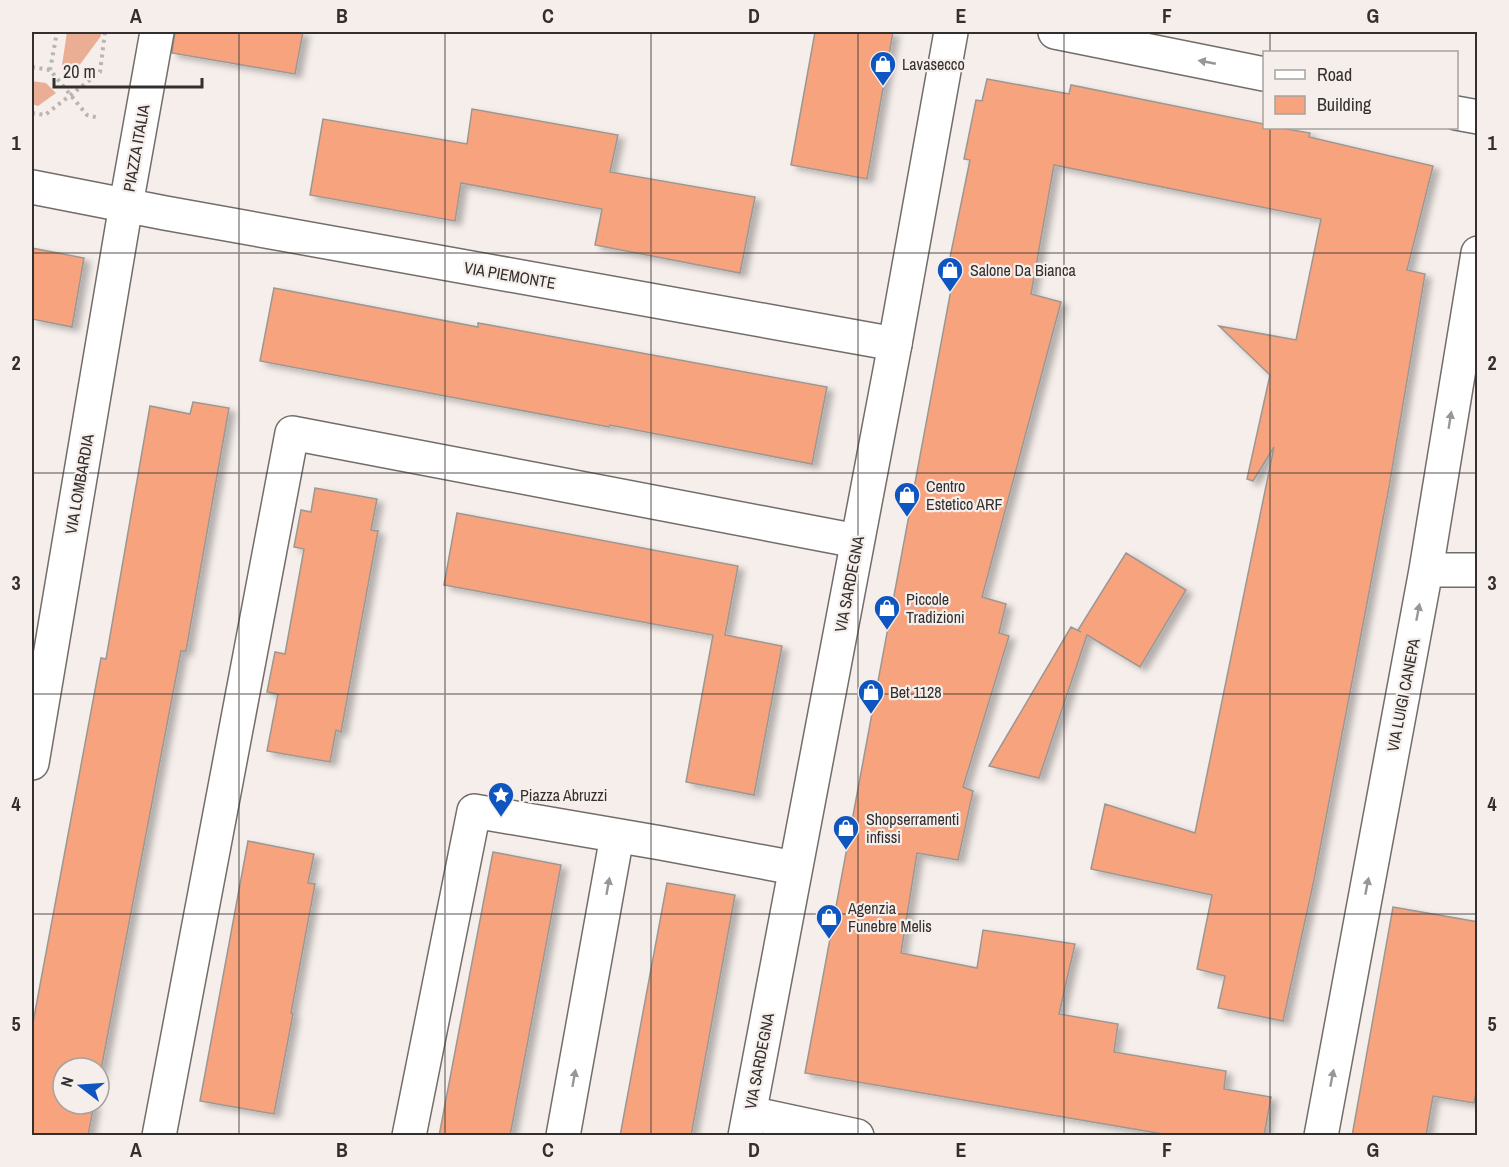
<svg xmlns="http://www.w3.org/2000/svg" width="1509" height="1167" font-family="'Archivo Narrow',sans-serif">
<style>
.green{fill:#eaae94}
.building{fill:#f7a37d;stroke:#9d9794;stroke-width:1.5;filter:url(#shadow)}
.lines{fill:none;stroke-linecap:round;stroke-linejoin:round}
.minor-casing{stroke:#736d6a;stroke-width:36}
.tertiary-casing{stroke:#736d6a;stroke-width:36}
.path{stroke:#bab4b2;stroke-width:4;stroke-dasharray:3 4.5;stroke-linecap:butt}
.minor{stroke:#fff;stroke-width:33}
.tertiary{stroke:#fff;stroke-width:33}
.oneway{fill:#989796}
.grid{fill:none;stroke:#322f2e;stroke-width:1.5;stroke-opacity:0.55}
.labels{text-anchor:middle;stroke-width:4.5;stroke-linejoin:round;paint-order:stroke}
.poi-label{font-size:16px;fill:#322f2e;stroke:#f5eeeb;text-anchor:start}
.street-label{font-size:16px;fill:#322f2e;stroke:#f5eeeb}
.neatline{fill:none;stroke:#322f2e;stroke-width:2}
.grid-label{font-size:20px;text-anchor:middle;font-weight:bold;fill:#322f2e}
</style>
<defs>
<filter id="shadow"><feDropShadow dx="6" dy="4" stdDeviation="3" flood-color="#0004"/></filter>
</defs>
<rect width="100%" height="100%" fill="#f5eeeb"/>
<path class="green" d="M67,32h34v4l-28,38 -11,-9z
M32,81l14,2 10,10 -18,13 -6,-2z"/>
<path class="building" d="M175,32h128l-8,42 -123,-21z
M815,32h78l-26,147 -76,-14z
M987,79l82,15 2,-9 193,39v4h17l29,5 -1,4 124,29 -26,104 18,4 -36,213 -32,169 -43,224 -31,141 -65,-13 7,-32 -28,-7 15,-74 -121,-26 14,-65 90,29 79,-386 -21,34 -6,-2 23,-104 -51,-49 77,14 25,-121 -267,-54 -23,129 30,8 -79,295 24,7 -7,29 10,3 -46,151 10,4 -15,69 -41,-7 -16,100 76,15 6,-38 92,14 -16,70 59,10 -4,28 112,19 -2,18 47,8 -7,39h-89l-370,-63 148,-794 -7,-2 24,-117 -6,-1 12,-59 6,1z
M472,109l146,26 -8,37 145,25 -15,76 -145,-28 7,-36 -141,-26 -6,38 -145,-26 13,-76 144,25z
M32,248l52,10 -12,69 -40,-8z
M274,288l204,39v-4l349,64 -15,77 -202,-39 -1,2 -349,-66z
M193,402l36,6 -43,243h-5l-82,429v-12h-36v36h31l-6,32h-56v-108l69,-370 5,1 44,-253 40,8z
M315,488l62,11 -6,31 7,1 -37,201 -5,-2 -6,32 -63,-11 11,-57 -11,-2 8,-40 10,2 19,-105 -10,-2 7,-37 10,2z
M457,513l281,53 -13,69 57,11 -28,149 -68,-13 27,-147 -269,-50z
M1126,553l60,37 -46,77 -53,-32 -48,143 -50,-12 82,-139 10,5 -3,-2z
M248,841l66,13 -6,29 7,1 -24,129 2,1 -19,100 -74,-13z
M493,852l68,13 -51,271h-71z
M667,883l68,12 -44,241h-71z
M1393,907l85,15v160l-4,21 -41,-7 -7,40h-74z"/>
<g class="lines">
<g class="minor-casing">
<path id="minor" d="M1055,32l209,42
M1456,113l22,4
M32,187l133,26 730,131
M1426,570h52
M32,763l94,-558 31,-173
M750,1113l107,23
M159,1136l133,-703 565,108
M409,1136l65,-325 187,32 134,25
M563,1136l54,-300
M1321,1136l105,-566 52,-317"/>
</g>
<g class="tertiary-casing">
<path id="tertiary" d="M745,1136l150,-792 56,-312"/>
</g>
<path class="path" d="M32,67l18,3 37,45 12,3
M50,70l7,-38
M32,113l13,2 55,-43 5,-40"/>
<use href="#minor" class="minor"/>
<use href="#tertiary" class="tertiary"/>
</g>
<defs><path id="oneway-solid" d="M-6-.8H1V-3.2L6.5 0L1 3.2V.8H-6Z" transform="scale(1.5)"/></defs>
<g class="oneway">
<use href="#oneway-solid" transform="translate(1207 62) rotate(-169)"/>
<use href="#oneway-solid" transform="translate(1450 420) rotate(-81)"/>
<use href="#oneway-solid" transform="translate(1418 612) rotate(-79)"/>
<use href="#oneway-solid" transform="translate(608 886) rotate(-80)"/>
<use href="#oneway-solid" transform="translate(1367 886) rotate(-79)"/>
<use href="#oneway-solid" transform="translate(574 1078) rotate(-80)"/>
<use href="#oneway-solid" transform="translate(1332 1078) rotate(-79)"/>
</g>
<path class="grid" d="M239,32v1104M445,32v1104M651,32v1104M858,32v1104M1064,32v1104M1270,32v20M1270,128v1008M32,253h1446M32,473h1446M32,694h1446M32,914h1446"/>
<defs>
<g id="shop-pin" transform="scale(1.35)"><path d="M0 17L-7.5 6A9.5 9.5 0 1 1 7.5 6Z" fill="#0e55c0" stroke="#f5eeeb"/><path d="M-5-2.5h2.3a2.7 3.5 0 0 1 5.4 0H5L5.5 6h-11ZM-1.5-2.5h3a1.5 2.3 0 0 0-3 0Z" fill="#fff"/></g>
<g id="sight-pin" transform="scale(1.35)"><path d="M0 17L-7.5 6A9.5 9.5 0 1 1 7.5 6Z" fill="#0e55c0" stroke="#f5eeeb"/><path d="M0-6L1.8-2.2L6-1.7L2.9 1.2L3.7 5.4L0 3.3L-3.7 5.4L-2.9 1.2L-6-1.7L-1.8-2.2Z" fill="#fff"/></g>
</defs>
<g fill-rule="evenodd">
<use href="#shop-pin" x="883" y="64"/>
<use href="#shop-pin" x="950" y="270"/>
<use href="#shop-pin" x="907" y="495"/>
<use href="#shop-pin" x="887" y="608"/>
<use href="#shop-pin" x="871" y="692"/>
<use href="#sight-pin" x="501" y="795"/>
<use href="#shop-pin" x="846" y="828"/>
<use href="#shop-pin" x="829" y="917"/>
</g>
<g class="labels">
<g class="poi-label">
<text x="902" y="70">Lavasecco</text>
<text x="970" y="276">Salone Da Bianca</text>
<text x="926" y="492">Centro<tspan x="926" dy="18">Estetico ARF</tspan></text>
<text x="906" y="605">Piccole<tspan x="906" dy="18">Tradizioni</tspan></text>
<text x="890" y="698">Bet 1128</text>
<text x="520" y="801">Piazza Abruzzi</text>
<text x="866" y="825">Shopserramenti<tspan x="866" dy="18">infissi</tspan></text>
<text x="848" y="914">Agenzia<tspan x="848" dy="18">Funebre Melis</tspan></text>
</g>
<g class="street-label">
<text transform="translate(136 148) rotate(-80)" y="6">PIAZZA ITALIA</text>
<text transform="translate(510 275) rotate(10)" y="6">VIA PIEMONTE</text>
<text transform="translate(79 484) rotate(-80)" y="6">VIA LOMBARDIA</text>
<text transform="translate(849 584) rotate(-79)" y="6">VIA SARDEGNA</text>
<text transform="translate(1403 695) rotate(-79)" y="6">VIA LUIGI CANEPA</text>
<text transform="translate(759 1061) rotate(-79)" y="6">VIA SARDEGNA</text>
</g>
</g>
<rect width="1509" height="1167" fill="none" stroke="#f5eeeb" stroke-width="66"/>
<rect x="1263" y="51" width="195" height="78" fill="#f5eeeb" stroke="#a7a29f" stroke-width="1.5"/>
<rect x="1275" y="70" width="30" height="9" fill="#ffffff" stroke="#a7a29f" stroke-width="1.5"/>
<text x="1317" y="81" font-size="18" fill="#322f2e">Road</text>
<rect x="1275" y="96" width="30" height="18" fill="#f7a37d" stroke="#a7a29f" stroke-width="1.5"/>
<text x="1317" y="111" font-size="18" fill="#322f2e">Building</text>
<g transform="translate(81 1086) rotate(287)"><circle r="28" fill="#f5eeeb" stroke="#a7a29f" stroke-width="1.5"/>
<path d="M0-4.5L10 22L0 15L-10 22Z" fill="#0e55c0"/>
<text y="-9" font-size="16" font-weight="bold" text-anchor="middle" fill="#322f2e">N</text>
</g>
<path d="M54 78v9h148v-9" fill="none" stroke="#322f2e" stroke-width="3"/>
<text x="63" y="78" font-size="18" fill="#322f2e" stroke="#f5eeeb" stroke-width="4.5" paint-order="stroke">20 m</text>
<rect x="33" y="33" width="1443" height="1101" class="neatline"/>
<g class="grid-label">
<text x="136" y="23">A</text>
<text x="342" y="23">B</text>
<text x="548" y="23">C</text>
<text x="754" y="23">D</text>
<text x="961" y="23">E</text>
<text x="1167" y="23">F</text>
<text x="1373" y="23">G</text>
<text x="16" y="150">1</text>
<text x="1492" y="150">1</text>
<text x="16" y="370">2</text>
<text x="1492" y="370">2</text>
<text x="16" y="590">3</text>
<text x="1492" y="590">3</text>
<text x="16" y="811">4</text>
<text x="1492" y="811">4</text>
<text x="16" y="1031">5</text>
<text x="1492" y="1031">5</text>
<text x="136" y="1157">A</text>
<text x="342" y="1157">B</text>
<text x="548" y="1157">C</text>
<text x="754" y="1157">D</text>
<text x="961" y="1157">E</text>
<text x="1167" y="1157">F</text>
<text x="1373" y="1157">G</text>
</g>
</svg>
